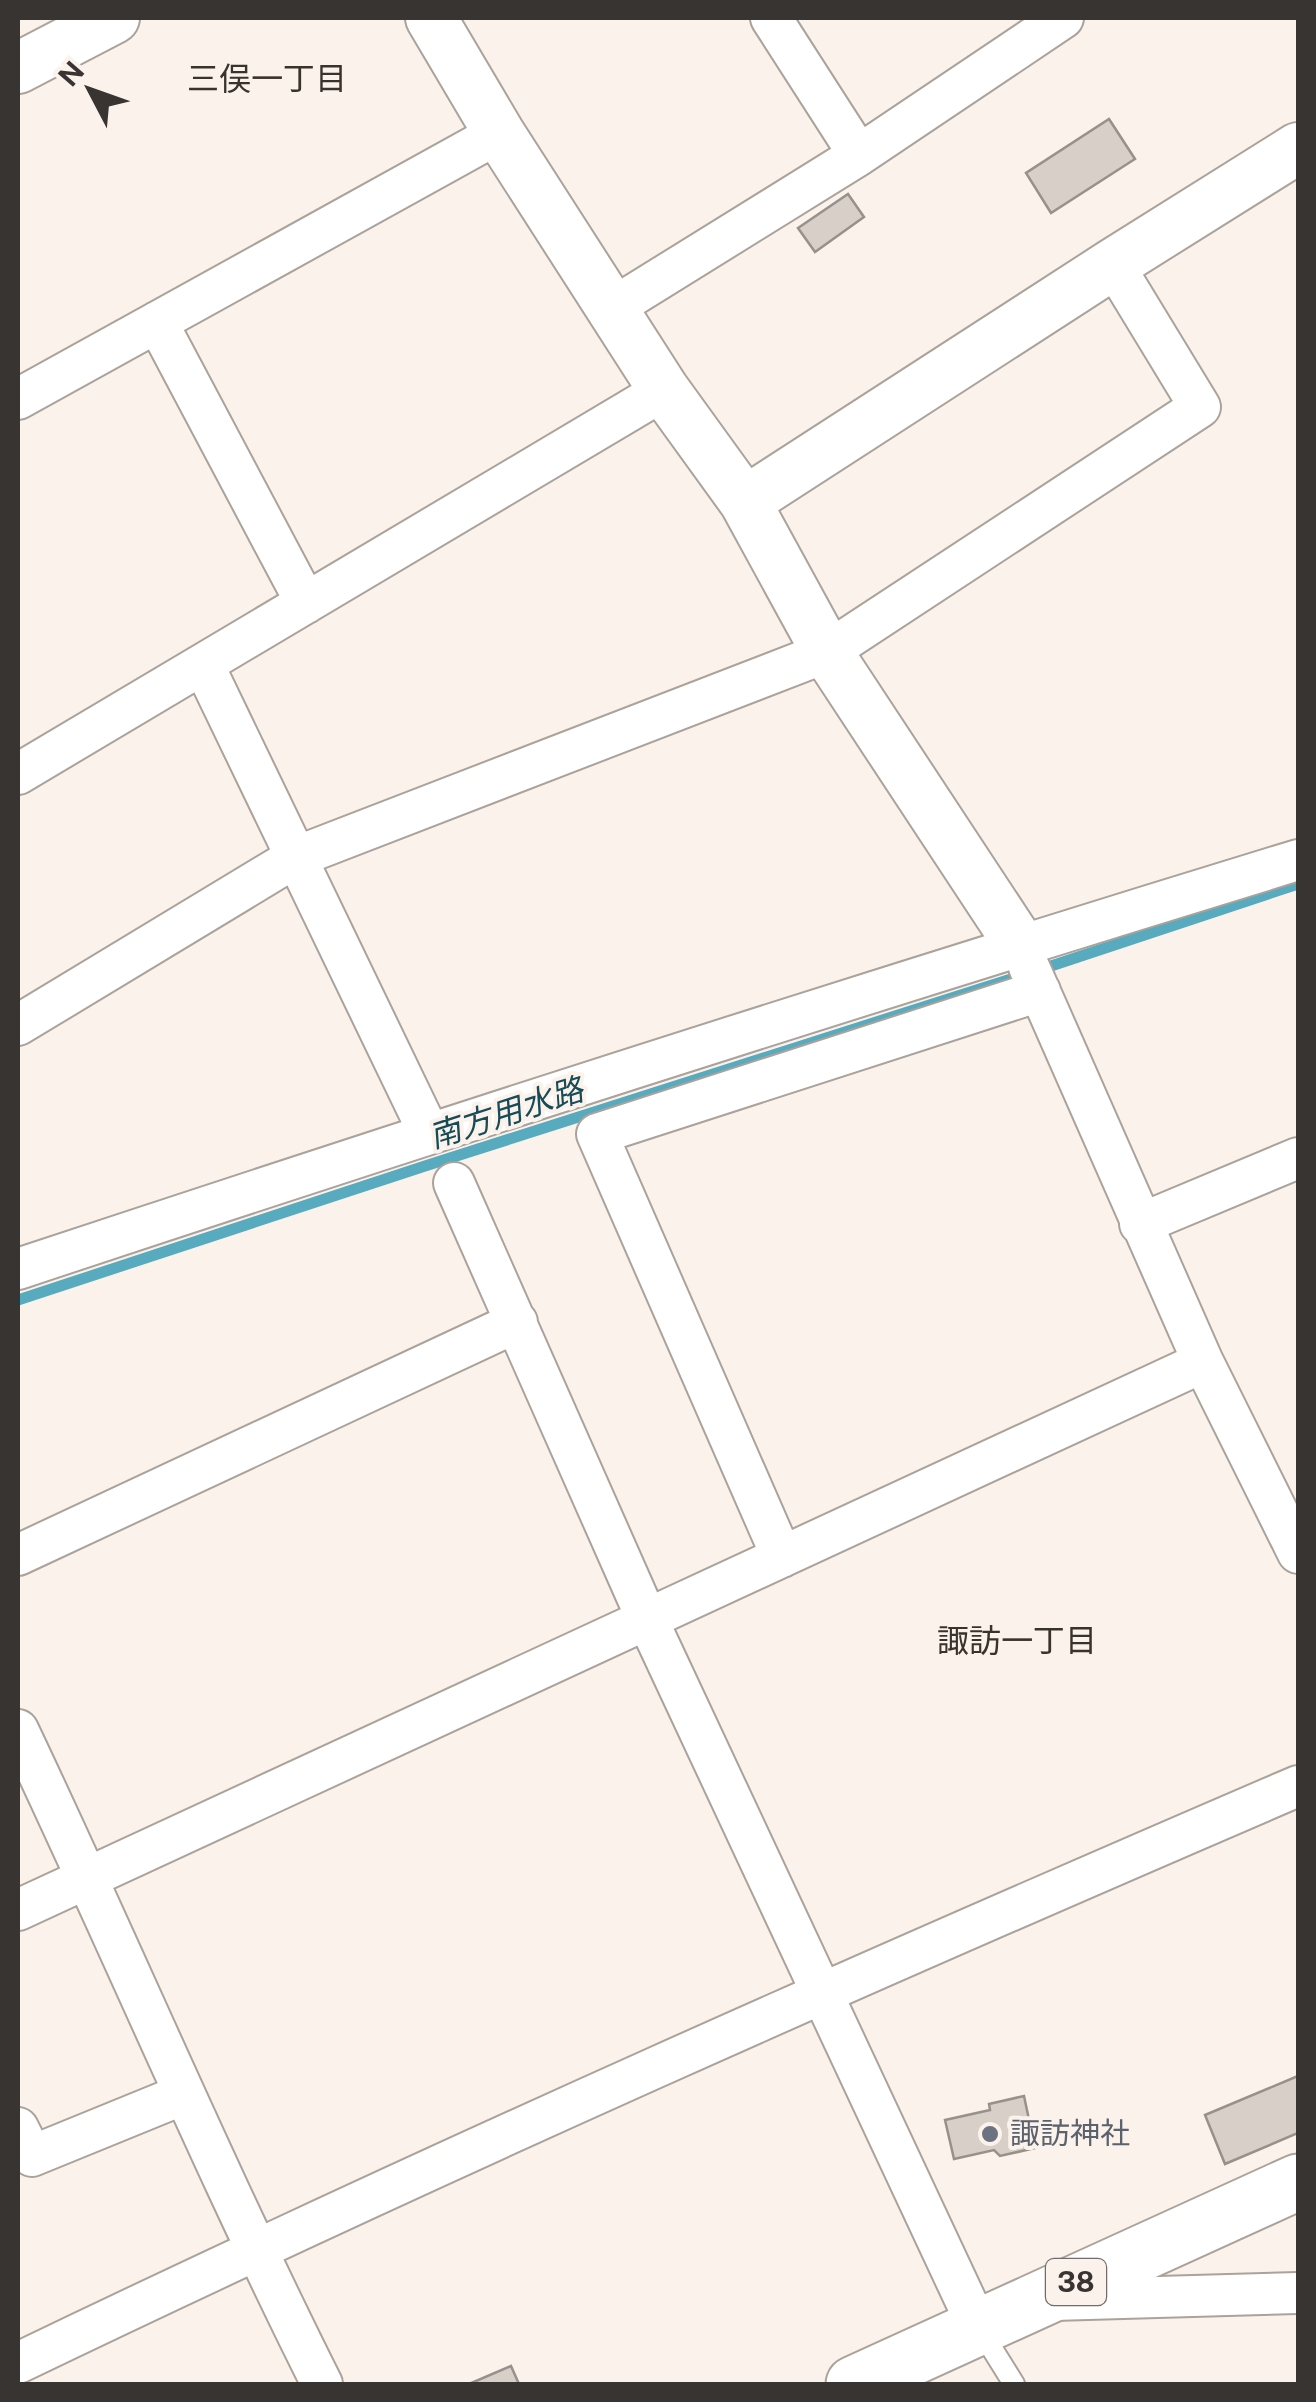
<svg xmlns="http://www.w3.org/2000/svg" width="1316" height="2402" font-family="'Public Sans','Noto Sans JP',sans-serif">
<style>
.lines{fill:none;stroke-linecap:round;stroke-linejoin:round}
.stream{stroke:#58aabe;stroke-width:11}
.building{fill:#d7cfc8;stroke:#98908a;stroke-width:2.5}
.service-casing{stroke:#aaa29b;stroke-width:24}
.minor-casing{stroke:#aaa29b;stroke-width:44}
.tertiary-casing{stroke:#aaa29b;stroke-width:54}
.primary-casing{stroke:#aaa29b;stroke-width:59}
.service{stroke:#fff;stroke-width:20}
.minor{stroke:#fff;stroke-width:40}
.tertiary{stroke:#fff;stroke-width:50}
.primary{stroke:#fff;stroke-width:55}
.worship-dot{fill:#6b7280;stroke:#fbf2eb;stroke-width:4}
.labels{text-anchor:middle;stroke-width:8;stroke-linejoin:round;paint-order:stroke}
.shield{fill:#fbf2eb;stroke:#726d6a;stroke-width:2.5}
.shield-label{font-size:28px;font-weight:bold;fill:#383432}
.worship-label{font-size:30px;fill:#5b616d;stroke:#fbf2eb;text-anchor:start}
.neighbourhood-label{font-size:32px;fill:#39332d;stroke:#fbf2eb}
.water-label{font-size:32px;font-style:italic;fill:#174b58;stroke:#fbf2eb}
</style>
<rect width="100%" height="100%" fill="#fbf2eb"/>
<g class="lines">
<path class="stream" d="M1048,967l250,-83
M18,1300l407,-134 586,-187"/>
</g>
<path class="building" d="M1109,119l26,40 -84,54 -25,-40z
M848,194l16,23 -49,35 -17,-24z
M1298,2076v57l-73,31 -20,-49z
M1024,2096l11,52 -35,8 -6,-6 -40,9 -9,-39 45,-10 -1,-6z
M511,2366l8,18h-50z"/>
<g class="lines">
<g class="service-casing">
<path id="service" d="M981,2331l33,53"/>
</g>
<g class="minor-casing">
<path id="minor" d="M771,18l88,137
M614,307l245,-152 204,-137
M157,322l149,281
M18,399l481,-266
M203,664l226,469
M18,774l646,-384
M1029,967l174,395 95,191
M18,1025l278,-168 531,-205 373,-245 -87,-143
M454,1183l193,436 331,708
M1140,1224l158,-66
M18,1269c425,-141 852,-278 1280,-409
M18,1555l499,-233
M782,1557l-185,-423 443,-143
M18,1730c103,217 196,439 304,654
M18,1910l1185,-548
M18,2128l14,28 152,-62
M1053,2300l245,-7
M18,2363c422,-203 850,-392 1280,-577"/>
</g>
<g class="tertiary-casing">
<path id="tertiary" d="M431,18l68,115 165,257 81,112 82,150 193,293
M18,68l96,-50
M745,502l368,-238 185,-116"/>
</g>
<g class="primary-casing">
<path id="primary" d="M854,2384l444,-202"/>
</g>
<use href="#service" class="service"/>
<use href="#minor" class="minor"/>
<use href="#tertiary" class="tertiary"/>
<use href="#primary" class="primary"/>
</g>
<circle class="worship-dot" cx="990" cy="2134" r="10"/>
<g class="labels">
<rect class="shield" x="1046" y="2259" width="60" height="46" rx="8"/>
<g class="shield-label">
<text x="1076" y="2292">38</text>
</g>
<g class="worship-label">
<text x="1010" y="2144">諏訪神社</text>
</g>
<g class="neighbourhood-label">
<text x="267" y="90">三俣一丁目</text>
<text x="1017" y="1652">諏訪一丁目</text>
</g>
<g class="water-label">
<text transform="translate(506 1113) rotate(-18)" y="11">南方用水路</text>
</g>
</g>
<rect width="1316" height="2402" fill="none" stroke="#383432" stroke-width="40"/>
<g transform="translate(90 90) rotate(311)" stroke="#fbf2eb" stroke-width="8" paint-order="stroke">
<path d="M0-8L18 38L0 25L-18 38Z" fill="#383432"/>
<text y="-15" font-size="28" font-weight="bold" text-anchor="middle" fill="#383432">N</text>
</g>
</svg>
